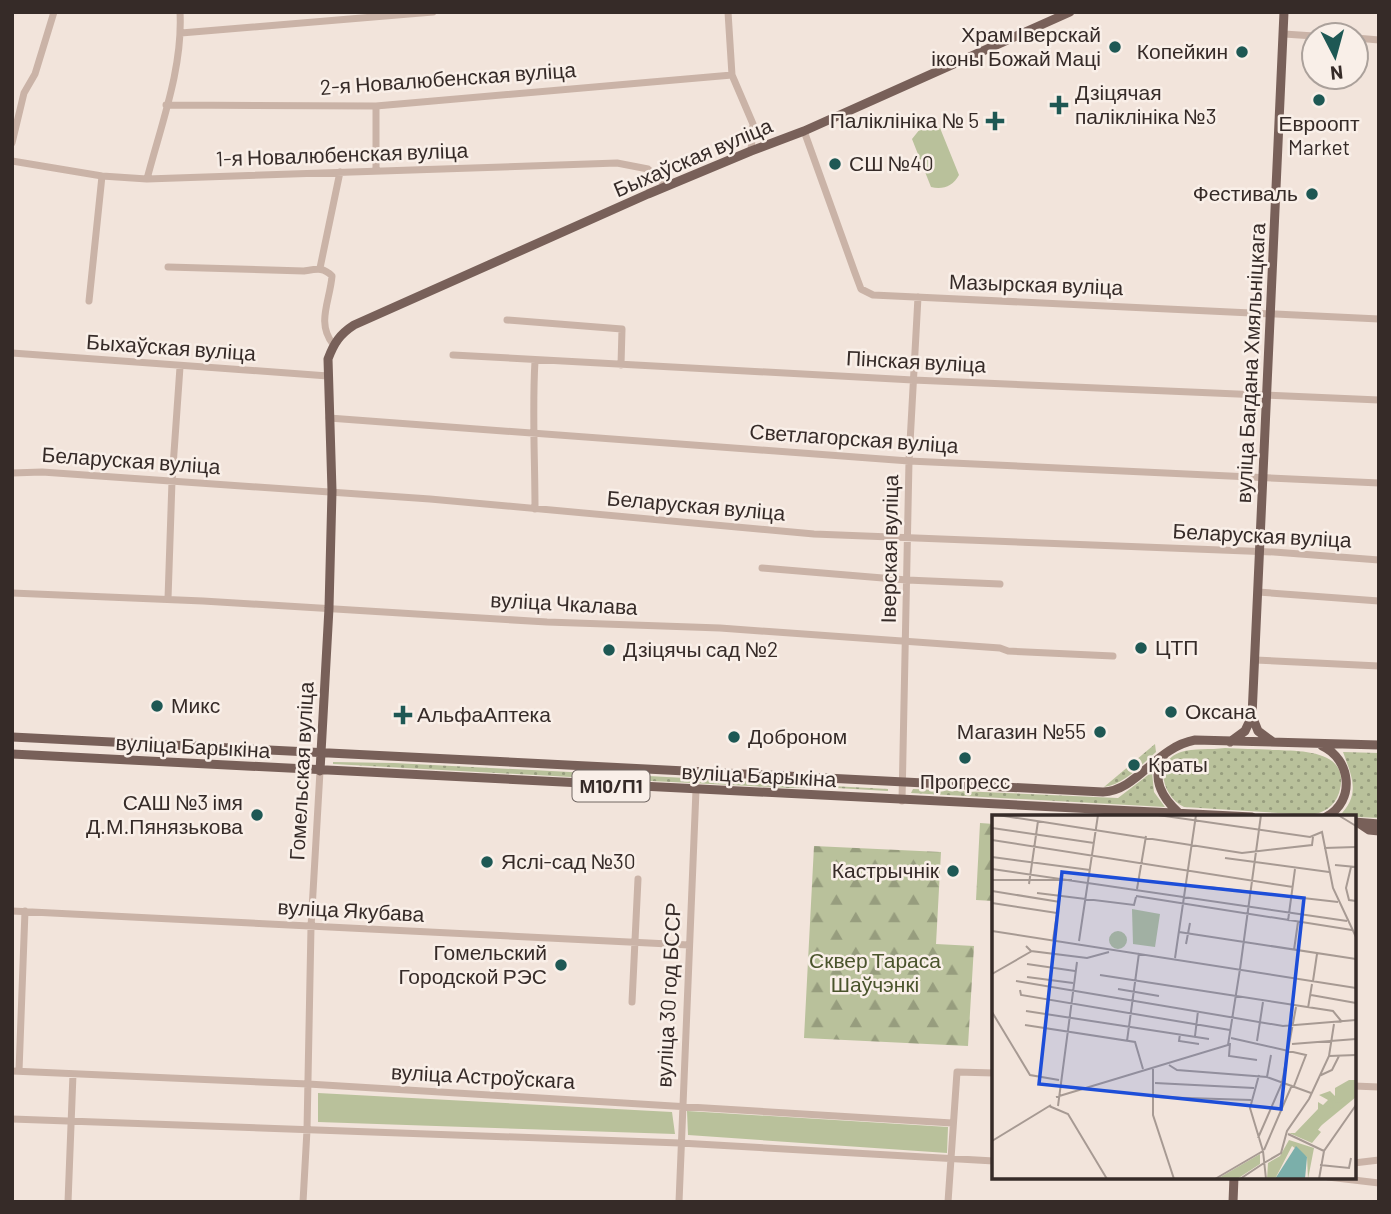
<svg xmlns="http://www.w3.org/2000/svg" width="1391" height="1214" font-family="Barlow,sans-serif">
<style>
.grass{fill:url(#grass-dots)}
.forest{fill:url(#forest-firs)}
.green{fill:#b9c19b}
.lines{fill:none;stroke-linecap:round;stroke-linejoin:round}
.minor{stroke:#cab3a7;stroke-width:7}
.major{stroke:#786059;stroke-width:9}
.poi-dot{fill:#1e5854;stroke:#f9efe8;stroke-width:2.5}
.labels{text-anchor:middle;stroke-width:5;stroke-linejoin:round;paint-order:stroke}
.shield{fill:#f9efe8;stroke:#706662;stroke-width:2}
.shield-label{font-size:19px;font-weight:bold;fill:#362b28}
.poi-label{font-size:21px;fill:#362b28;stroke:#f9efe8;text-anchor:start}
.street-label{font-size:21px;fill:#362b28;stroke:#f9efe8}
.park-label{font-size:21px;fill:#4a542c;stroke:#f9efe8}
.inset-road{fill:none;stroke:#a79a93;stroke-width:2}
.view{fill:#1d4ed8;fill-opacity:0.15;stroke:#1d4ed8;stroke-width:3.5}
.inset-edge{fill:none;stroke:#362b28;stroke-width:3.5}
</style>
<defs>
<pattern id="grass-dots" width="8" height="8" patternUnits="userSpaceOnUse" patternTransform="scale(1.75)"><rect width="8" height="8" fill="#b9c19b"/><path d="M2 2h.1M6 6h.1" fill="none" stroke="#979d7e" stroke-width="1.8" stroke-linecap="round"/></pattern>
<pattern id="forest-firs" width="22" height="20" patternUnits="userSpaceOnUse" patternTransform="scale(1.75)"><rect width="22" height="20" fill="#b9c19b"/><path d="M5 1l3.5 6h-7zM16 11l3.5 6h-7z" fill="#979d7e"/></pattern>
</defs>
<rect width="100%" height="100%" fill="#f2e4db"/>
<path class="grass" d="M1155,744l1,8c-15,13 -31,32 -52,35z
M1225,748c16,1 33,1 50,2 27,1 77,0 64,43 -5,14 -15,20 -29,22l-126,-8c-21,-10 -32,-45 -3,-55 12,-4 30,-2 44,-4z
M1343,752l36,1v65l-40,-2c23,-22 12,-41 4,-64z
M333,762l61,1 195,10v5l-256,-14z
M1152,772l2,20 11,15 -254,-14 2,-4 205,9z
M593,773l295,16v2l-69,-4 -29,1 -197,-10z"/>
<path class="forest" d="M980,823l14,1v77l-18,-1z
M814,846l127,6 -5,92 38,2 -6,100 -164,-8z"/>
<path class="green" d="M932,126l8,2 19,47c-6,11 -16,15 -28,12l-19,-48 8,-10z
M318,1093l354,19 3,22 -357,-12z
M687,1111l261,16 -1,26 -259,-18z"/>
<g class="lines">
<path class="minor" d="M728,12l4,63 21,49 -2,27
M181,33l252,-21
M1284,34l30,2
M1356,38l23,2
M166,105l210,1 356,-31
M376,106v65
M804,131l51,142 6,16 12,6 506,24
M12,143l12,-50 11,-19 19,-62
M12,161l90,15 45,3 470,-16 31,6 19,17
M147,179c14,-54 36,-111 33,-167
M168,267l136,4c13,-2 19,-4 28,5 -2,25 -16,47 1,68
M320,268l20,-96
M89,301l13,-125
M507,320l115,9 -1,36
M12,353l316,23
M453,355l460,25 466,20
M329,418l580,43 470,22
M12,473l30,-1 388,27 384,35 460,18 105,8
M535,509c0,-50 -3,-98 0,-148
M762,568l145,12 93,4
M1258,592l121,9
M12,593l191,8 344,21 173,6 280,20 8,3 105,5
M168,599l4,-118 8,-114
M1255,660l124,6
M902,801l7,-340 9,-164
M12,911l677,34
M632,1002l6,-123
M12,1071l296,13 644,39
M19,1071l6,-160
M1354,1086l25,1
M12,1119l668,24 314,18
M1354,1163l25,-3
M1328,1177l51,6
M68,1202l5,-128
M303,1202l4,-72 4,-203 9,-156
M679,1202l17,-412
M948,1202l9,-130 37,1"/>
<path class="major" d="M1252,716l6,15 15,11
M12,737l1091,55c34,-1 53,-45 92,-52l184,5
M1230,742l15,-11 7,-15 32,-704
M1322,746c29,13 34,55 4,71
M12,754l1240,63
M1164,755c-14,24 -2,43 16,59
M320,771l9,-163 3,-117 -4,-132c6,-16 12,-25 26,-34l294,-131 103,-43 53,-20 266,-119
M1354,822l25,2
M1360,824l9,6 10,1
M1233,1202l1,-25"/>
</g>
<g class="poi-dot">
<circle cx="1115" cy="47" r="7"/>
<circle cx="1242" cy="52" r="7"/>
<circle cx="1319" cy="100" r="7"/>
<path d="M1055.5 94.5h7v7h7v7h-7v7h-7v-7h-7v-7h7z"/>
<path d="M991.5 110.5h7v7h7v7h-7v7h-7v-7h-7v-7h7z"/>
<circle cx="835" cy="164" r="7"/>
<circle cx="1312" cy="194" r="7"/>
<circle cx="1141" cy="648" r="7"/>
<circle cx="609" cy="650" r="7"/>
<circle cx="157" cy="706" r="7"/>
<circle cx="1171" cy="712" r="7"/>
<path d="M399.5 704.5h7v7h7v7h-7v7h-7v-7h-7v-7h7z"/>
<circle cx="1100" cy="732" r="7"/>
<circle cx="734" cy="737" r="7"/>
<circle cx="965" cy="758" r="7"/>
<circle cx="1134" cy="765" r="7"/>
<circle cx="257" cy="815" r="7"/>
<circle cx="487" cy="862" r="7"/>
<circle cx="953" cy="871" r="7"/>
<circle cx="561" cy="965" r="7"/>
</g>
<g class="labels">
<rect class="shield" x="572.5" y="770.5" width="77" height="31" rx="5"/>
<g class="shield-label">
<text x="611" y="793">М10/П1</text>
</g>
<g class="poi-label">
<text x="1101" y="42" text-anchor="end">Храм Іверскай<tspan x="1101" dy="24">іконы Божай Маці</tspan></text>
<text x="1228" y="59" text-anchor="end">Копейкин</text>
<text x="1075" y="100">Дзіцячая<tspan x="1075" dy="24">паліклініка №3</tspan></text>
<text x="979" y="128" text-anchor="end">Паліклініка № 5</text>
<text x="1319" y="131" text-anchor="middle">Евроопт<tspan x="1319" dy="24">Market</tspan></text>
<text x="849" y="171">СШ №40</text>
<text x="1298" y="201" text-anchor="end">Фестиваль</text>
<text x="1155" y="655">ЦТП</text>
<text x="623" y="657">Дзіцячы сад №2</text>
<text x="171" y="713">Микс</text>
<text x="1185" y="719">Оксана</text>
<text x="417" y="722">АльфаАптека</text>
<text x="1086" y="739" text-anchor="end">Магазин №55</text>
<text x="748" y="744">Доброном</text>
<text x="1148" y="772">Краты</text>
<text x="965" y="789" text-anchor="middle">Прогресс</text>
<text x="243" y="810" text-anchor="end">САШ №3 імя<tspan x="243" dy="24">Д.М.Пянязькова</tspan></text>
<text x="501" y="869">Яслі-сад №30</text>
<text x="939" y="878" text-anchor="end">Кастрычнік</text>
<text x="547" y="960" text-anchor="end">Гомельский<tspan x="547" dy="24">Городской РЭС</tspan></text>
</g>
<g class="street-label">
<text transform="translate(448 79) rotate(-4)" y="7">2-я Новалюбенская вуліца</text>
<text transform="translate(342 155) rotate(-2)" y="7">1-я Новалюбенская вуліца</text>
<text transform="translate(693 158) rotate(-23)" y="7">Быхаўская вуліца</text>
<text transform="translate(1036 285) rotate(2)" y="7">Мазырская вуліца</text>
<text transform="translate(171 348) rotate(4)" y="7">Быхаўская вуліца</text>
<text transform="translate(916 362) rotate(3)" y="7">Пінская вуліца</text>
<text transform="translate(1251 363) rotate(-87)" y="7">вуліца Багдана Хмяльніцкага</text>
<text transform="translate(854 439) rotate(4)" y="7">Светлагорская вуліца</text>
<text transform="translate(131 461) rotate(4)" y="7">Беларуская вуліца</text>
<text transform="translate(696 506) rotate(5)" y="7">Беларуская вуліца</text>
<text transform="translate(1262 536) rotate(3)" y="7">Беларуская вуліца</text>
<text transform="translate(890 549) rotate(-89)" y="7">Іверская вуліца</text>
<text transform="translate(564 604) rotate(3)" y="7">вуліца Чкалава</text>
<text transform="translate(193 747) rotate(3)" y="7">вуліца Барыкіна</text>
<text transform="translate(302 771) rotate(-87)" y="7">Гомельская вуліца</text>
<text transform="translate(759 776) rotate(3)" y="7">вуліца Барыкіна</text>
<text transform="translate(351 911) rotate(3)" y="7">вуліца Якубава</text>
<text transform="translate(669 995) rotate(-87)" y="7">вуліца 30 год БССР</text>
<text transform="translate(483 1077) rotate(3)" y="7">вуліца Астроўскага</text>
</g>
<g class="park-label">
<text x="875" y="968">Сквер Тараса<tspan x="875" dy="24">Шаўчэнкі</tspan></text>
</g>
</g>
<g transform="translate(992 815)">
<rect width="364" height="364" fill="#f2e4db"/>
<path d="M357,265h7v17l-39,32 4,3 -9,11 -23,-10h6l23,-24v-7l5,3 5,-5 -9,-5 11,-4 5,5v-8zM297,325l25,8 -6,31 -1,-22 -15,-11 -17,33h-8l1,-16 12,-7z" fill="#b9c19b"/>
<path d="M140,94l28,5 -5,33 -22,-3zM117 125a9 9 0 1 1 18 0a9 9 0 1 1-18 0Z" fill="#b9c19b"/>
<path d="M338,283l7,5 9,-2 -15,15v-7h-8l-7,8 10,2 -14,19h-10l-3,-7 16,-18 9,-7 11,2z" fill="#b9c19b"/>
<path d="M268,339v10l-23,15h-20z" fill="#b9c19b"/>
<path d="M304,331l11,11 -2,22h-30z" fill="#7bafaa"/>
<path class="inset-road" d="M6,0l244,38 70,-8 1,-8M166,0l152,22 12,-5 11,56 23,49M346,0l18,11M0,13l102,15M0,25l301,47M332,33l32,-1M0,42l98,13M233,43l104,14M343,50l21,2M359,52l-5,21 3,12 7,1M0,54l355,52M0,65h80M37,69l9,-63M216,72l130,15M145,74l9,-53M0,76l68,11M45,78l97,12 2,-8M144,81l216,34M0,88l65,10M296,106l7,-52M0,116l364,57M187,117l177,27M61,125l7,-45M87,126l19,-126M194,129l4,-21M34,131l5,5 56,7 22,-6M302,135l4,-28M183,143l21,-143M35,149l48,7M248,154l21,-154M0,159l40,-23M108,160l233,36 9,11M35,162l46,6M24,166l267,45 73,-6M321,166l4,-27M126,174l41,7M28,175l1,5 209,35M319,180l45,8M316,193l4,-24M34,196l183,28M0,197l38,63 29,5M33,210l110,17 8,27M188,219l-1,7 20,3M203,221l3,-25M239,223l75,17 -12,31M135,226l12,-88M265,226l6,-39M238,228l-1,13 28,4M300,229l64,-5M337,241l27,-1M177,250l8,5 90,7 44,16M161,254v46l21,64M267,260l-9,33 13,43M327,261l13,-6 7,-14M275,262l4,-22M163,268l99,5M64,282l172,-52 12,-76M163,282l96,3M57,291l19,8 39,65M66,291l19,-144M296,319l36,17M266,323l24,-55 14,-76M0,326l59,-36M272,335l28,-65M271,336l3,28M272,348l17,-10 6,-22 22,-32 20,-43 5,-32M328,350l29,3 2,-10M223,364l48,-28M248,364l24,-16M327,364l5,-28 32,-46"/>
<path class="view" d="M70,57l242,26 -23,211 -242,-25z"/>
<rect width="364" height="364" class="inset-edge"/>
</g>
<rect width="1391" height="1214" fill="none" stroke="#362b28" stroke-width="28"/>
<g transform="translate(1335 56) rotate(174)"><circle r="33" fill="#f9efe8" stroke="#aba19b" stroke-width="2"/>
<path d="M0-5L12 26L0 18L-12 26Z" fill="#1e5854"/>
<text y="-10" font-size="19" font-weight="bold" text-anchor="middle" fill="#362b28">N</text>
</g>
</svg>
